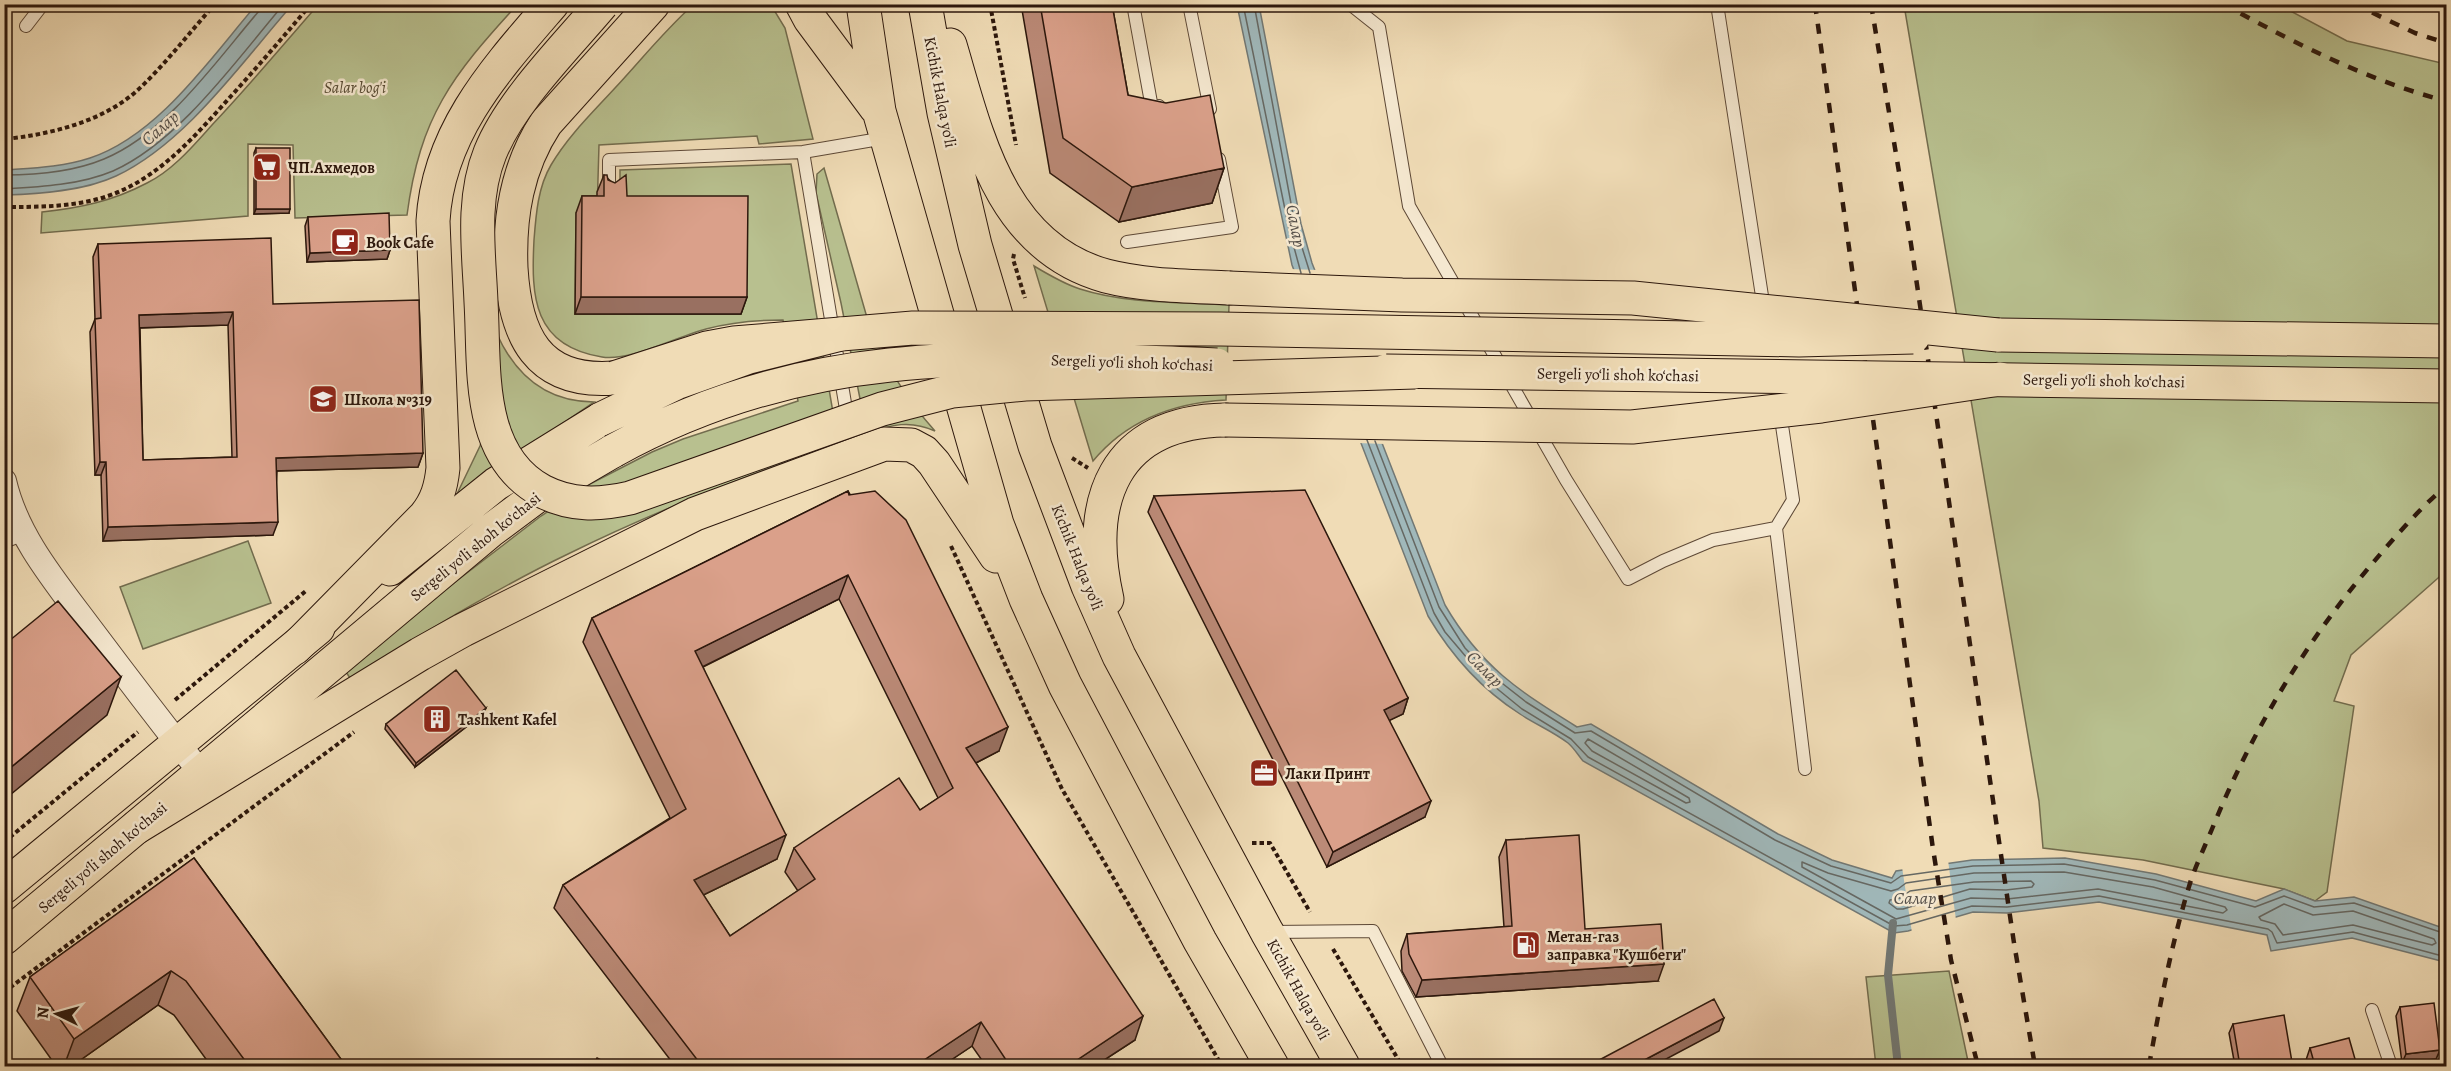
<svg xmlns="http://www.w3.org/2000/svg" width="2451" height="1071" font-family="Alegreya,serif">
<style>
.green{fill:#b8c08f;stroke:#726c4e;stroke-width:1.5}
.water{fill:#a0b8ba;stroke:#727874;stroke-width:1.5}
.pier{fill:#f0dcb6}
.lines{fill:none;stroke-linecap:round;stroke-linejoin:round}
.shore{stroke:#666863;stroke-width:1.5}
.stream{stroke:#727874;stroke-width:8}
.service-casing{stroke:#5d4836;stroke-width:14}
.minor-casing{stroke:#5d4836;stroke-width:26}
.primary-casing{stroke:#2c170c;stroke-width:35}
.trunk-casing{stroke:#2c170c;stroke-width:35}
.path{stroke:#2c170c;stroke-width:4;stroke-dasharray:4.5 3;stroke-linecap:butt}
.service{stroke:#f5e8d0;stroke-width:12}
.minor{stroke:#f5e8d0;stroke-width:24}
.primary{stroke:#f0dcb6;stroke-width:33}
.trunk{stroke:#f0dcb6;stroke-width:33}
.rail{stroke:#2c170c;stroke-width:4.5;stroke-dasharray:10 10;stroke-linecap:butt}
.primary-bridge-casing{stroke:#2c170c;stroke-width:35;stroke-linecap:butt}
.trunk-bridge-casing{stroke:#2c170c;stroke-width:35;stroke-linecap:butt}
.primary-bridge{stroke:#f0dcb6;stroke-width:33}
.trunk-bridge{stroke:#f0dcb6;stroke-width:33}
.wall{fill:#bb8a77;stroke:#2c170c;stroke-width:1.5;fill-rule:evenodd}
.shaded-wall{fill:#997061;stroke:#2c170c;stroke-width:1.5}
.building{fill:#daa08a;stroke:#2c170c;stroke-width:1.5;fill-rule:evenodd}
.labels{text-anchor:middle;stroke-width:5;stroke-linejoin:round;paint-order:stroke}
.park-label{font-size:16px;font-style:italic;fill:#564a33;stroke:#f5e8d0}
.street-label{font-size:16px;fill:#2c170c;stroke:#f5e8d0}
.poi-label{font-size:16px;font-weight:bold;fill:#2c170c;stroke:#f5e8d0;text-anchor:start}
.water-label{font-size:18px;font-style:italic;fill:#554f49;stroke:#f5e8d0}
</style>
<rect width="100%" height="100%" fill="#f0dcb6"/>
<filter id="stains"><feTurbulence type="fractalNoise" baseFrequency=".00333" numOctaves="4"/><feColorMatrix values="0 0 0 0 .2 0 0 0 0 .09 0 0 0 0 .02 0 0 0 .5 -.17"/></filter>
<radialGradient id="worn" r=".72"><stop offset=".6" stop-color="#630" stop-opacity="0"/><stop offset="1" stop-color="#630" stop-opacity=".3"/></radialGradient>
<path class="green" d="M318,5h199c-65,71 -97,111 -110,210l-112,3 -2,-73 -45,-1v72l-207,17 1,-21c38,-4 71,-11 105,-29 26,-13 46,-37 65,-58 37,-39 71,-80 106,-120z
M693,5h78l14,23 28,111 -54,5 -2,-8 -158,9 -2,68h-21l-1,100 45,-100v-43l171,-6 47,278c-91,34 -183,69 -270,112 -75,36 -147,81 -218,124l-4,-6 48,-43 147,-113 47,-31 64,-33 31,-13 115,-38 -15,-81c-26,0 -51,2 -77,9 -27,7 -78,33 -104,28 -69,-11 -71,-60 -68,-117 2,-26 4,-53 17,-75 17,-29 42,-53 64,-77 26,-28 50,-58 78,-83z
M1904,5h375l68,36 99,23v507l-95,84 -17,46 20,5 -27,186 -12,9 -31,-12 -141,-29 -100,-12 -4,-47z
M824,168l46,160c16,38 38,73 65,103 -24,-11 -44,-7 -68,3l-26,-131 -25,-110 1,-19z
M1034,266c15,9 30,18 46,23 47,15 100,13 149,16l-3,95c-53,3 -99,20 -133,61z
M496,332c19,43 50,70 98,70l-138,94 24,-50 6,-20z
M248,541l23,62 -128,46 -23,-62z
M1949,971l20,95h-93l-10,-89z"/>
<path class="water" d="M257,4l35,1c-50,57 -106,138 -176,171 -32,15 -76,18 -111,19v-25c28,-2 58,-3 85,-12 69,-23 121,-101 167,-154z
M1237,5h22l42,219 11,39 133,342c36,62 74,86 132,122l14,-3 187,110 54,26 60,18 4,-7 76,-11 93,-2 91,16 100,27 28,-12 31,12 39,-4 92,32v35l-5,-3 -89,-23 -81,13 -4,-16 -168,-33 -92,11 -34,-1 -65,19 -14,2 -311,-172c-5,-6 -9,-13 -15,-18 -14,-11 -33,-19 -48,-29 -39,-25 -69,-59 -92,-98l-136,-351z"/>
<path class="pier" d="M1290,269l28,1 67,174 -27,-1z
M1948,860l8,60 -44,13 -10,-66z"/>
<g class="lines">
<path class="shore" d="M1243,4l46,225 12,44
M1254,4l41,221 15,48
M4,175c34,0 69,-3 100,-16 63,-26 112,-98 155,-148l2,-7
M4,189c36,-2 76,-4 109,-18 67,-30 124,-112 171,-167
M1367,440l67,173 11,19 39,46 38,31 49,30 17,18 306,169 13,-1 65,-19 35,1 92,-11 169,33 4,3 5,11 76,-11 93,25
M1375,441l64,166 26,41 24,25 37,29 49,31 16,-2 184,109 56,26 60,17 10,-7 72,-10 91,-2 91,16 100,27 29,-11 30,11 40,-4 92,31
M1588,739l101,59 1,4 -4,1 -94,-52 -7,-8z
M1802,862l26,11 63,18 7,-2 8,-6 68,-10 90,-1 89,15 72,20 2,3 -4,3 -125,-24 -91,10 -36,-1 -75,21 -94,-52z
M2031,881l3,3 -2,3 -26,3 -36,-1 -67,20h-6l-8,-6 1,-3 10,-2 10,-7 64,-9z
M2284,904l29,11 40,-4 81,28 2,4 -4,2 -79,-20 -70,10 -8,-11 -14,-4 -2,-3z"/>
<path class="stream" d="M1893,923l-5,52 10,91"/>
<g class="service-casing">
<path id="service" d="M1133,4l19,104 7,-2
M1189,4l21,105
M1350,4l29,23 30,179 157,274 62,99 35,-18 50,-21 63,-12
M1717,4l47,305
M26,26l17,-22
M803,152l45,269
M609,192v-32l194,-8 82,-14
M1127,242l105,-15 -13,-68
M1780,412l13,88 -17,28 29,241
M4,542l21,-8
M1271,932l102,-1 69,135
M2372,1010l19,56"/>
</g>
<g class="minor-casing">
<path id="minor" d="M4,481c13,57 54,104 88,150 36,48 72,95 109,142"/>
</g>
<g class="primary-casing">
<path id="primary" d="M1998,335l448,6
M390,569l106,-85 105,-65
M4,887l314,-259
M4,938l486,-407 51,-38 72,-42"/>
</g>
<g class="trunk-casing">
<path id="trunk" d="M802,4l8,15 66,89
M863,4l16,107 118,413 29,75 39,86 135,256 72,125
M925,4l19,109 31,132 60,201 53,140 31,70 148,276 76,134
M950,45c27,91 50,202 156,231 39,10 83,10 123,12
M614,378c-77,6 -99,-43 -103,-110 -2,-52 6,-101 35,-145l107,-119
M1107,599c-22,-98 6,-177 118,-179
M295,648l130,-132c12,-15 16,-29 18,-48l-10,-247c5,-89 63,-152 119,-217
M137,827l283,-173 43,-24 232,-116 189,-70 27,1 13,7 10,11 62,93"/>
</g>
<path class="path" d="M990,4l26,141
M6,139c46,-5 100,-18 135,-52 26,-25 49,-55 74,-83
M4,207c34,0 69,0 101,-10 53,-17 91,-62 127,-102 27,-30 53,-60 79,-91
M1014,254l-1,5 12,39
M1072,458l16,10
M951,546l111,243 160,277
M175,700l132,-110
M4,842l134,-110
M1252,843h18l40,69
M1333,949l69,117
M4,992l350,-260"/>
<use href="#service" class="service"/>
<use href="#minor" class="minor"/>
<use href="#primary" class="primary"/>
<use href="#trunk" class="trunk"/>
<path class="rail" d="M1815,4l118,845 18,111 27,106
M1871,4l40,240 103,699 21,123
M2223,4c72,39 143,76 223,97
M2354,4l61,29 31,10
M2434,4l12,5
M2149,1066c11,-62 23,-125 42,-186 6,-17 14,-34 21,-51 39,-96 92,-185 159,-264 23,-27 48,-56 75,-79"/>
<g class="primary-bridge-casing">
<path id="primary-bridge" d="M1386,371l1060,15
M601,419l75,-36 73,-26 92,-23 72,-6 308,1 578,11 114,-3
M613,451c85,-47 180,-76 277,-86 108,-12 218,-4 327,0"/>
</g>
<g class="trunk-bridge-casing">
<path id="trunk-bridge" d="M602,4c-37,44 -91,97 -112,149 -19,47 -11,100 -9,149 4,65 -6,153 61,189 29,15 57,14 88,7l252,-89 70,-18 73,-7 390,-12
M1229,288l173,7 231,3 365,37
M614,378l93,-30 27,-5 107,-9
M1225,420l407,7 189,-21 179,-27"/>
</g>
<use href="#primary-bridge" class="primary-bridge"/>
<use href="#trunk-bridge" class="trunk-bridge"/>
</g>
<path class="wall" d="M1021,4h91l16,91 96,73 -12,35 -93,19 -69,-49z
M256,148l33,65 -35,1v-61z
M604,175l23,21 120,101 -6,17h-166l1,-101 6,-17h15v-4z
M308,217l82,33 -3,9 -80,3 -2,-36z
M98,244l175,60 150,149 -5,14 -141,4 -4,64 -170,6 -2,-66h-6l-5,-143 5,-13 -2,-62zM228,325l4,132 -89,3 -3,-132z
M848,491l151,260 -23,12 159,277 -40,26h-109l-14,-20 -30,20h-267l-121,-158 9,-23 107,-67 -87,-176 9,-24zM839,599l99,199 -18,12 -126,38 -9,24 13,19 -68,45 -27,-41 74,-36 -74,-192z
M1154,496l254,202 -5,16 -14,6 36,97 -98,50 -179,-355z
M484,713l-69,54 -30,-38 1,-5z
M1506,840l79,89 73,52 -242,16 -14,-26 -1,-20 6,-17 97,-7 -5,-70z
M194,858l152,208h-135l-37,-51 -16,-10 -86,61h-16l-39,-55 13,-34z
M2400,1007l40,43 -4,9 -34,4 -6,-47z
M2233,1024l59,38 -1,4h-56l-6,-33z
M2310,1048l47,18h-49l-2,-6z"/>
<path class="shaded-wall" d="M1224,168l-12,35 -93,19 13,-35z
M256,209h34l-1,4 -35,1z
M390,250l-3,9 -80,3 3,-9z
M581,297h166l-6,17h-166z
M233,312l-5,13 -94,3 5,-13z
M423,453l-5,14 -146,4 4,-13z
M100,462h6l-5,13h-6z
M278,522l-5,13 -170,6 5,-14z
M848,575l-9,24 -153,76 9,-24z
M121,677l-14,38 -103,85v-27z
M1408,698l-5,16 -25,12 6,-16z
M486,708l-2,5 -69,54 1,-4z
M1008,727l-9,24 -41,21 8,-24z
M1431,801l-6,16 -98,50 6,-15z
M786,835l-9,24 -92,45 9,-24z
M1664,964l-6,17 -242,16 6,-17z
M171,971l-13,34 -86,61h-8l10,-27z
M1143,1016l-8,24 -40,26h-27z
M1724,1018l-5,13 -66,35h-20z
M981,1022l-9,24 -30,20h-27z
M2440,1050l-4,9 -34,4 4,-9z
M2292,1062l-1,4h-25z"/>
<path class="building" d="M1040,4h72l16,91 38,8 44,-8 14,73 -92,19 -69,-49z
M256,148h34v61h-34z
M604,175h3l1,5 7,3 11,-8 1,21h121l-1,101h-166l1,-101h22z
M389,213l1,37 -80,3 -2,-36z
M271,238l2,66 146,-4 4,153 -147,5 2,64 -170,5 -2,-65h-6l-5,-143 6,-1 -3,-74zM233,312l4,145 -94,3 -4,-145z
M1305,490l103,208 -24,12 47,91 -98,51 -179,-356z
M848,491l1,4 26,-4 31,29 102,207 -42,21 177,268 -75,50h-58l-29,-44 -66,44h-213l-139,-181 123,-76 -94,-191zM848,575l105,213 -33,22 -21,-32 -105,70 21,31 -85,57 -36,-56 92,-45 -91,-184z
M58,601l63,76 -117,96v-128z
M456,670l30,38 -70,55 -30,-39z
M1579,835l6,94 76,-5 3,40 -242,16 -13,-26 -2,-20 105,-8 -6,-86z
M194,858l152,208h-97l-63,-85 -15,-10 -97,68 -44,-62z
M1714,999l10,19 -91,48h-45z
M2434,1003l6,47 -34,4 -6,-47z
M2284,1015l8,47 -26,4h-26l-7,-42z
M2349,1038l8,28h-42l-5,-18z
M597,1058l15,8h-19z
M502,1062l7,4h-9z"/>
<defs>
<g id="supermarket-square" transform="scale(1.5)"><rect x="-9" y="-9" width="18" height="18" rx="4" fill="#8f2418" stroke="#f5e8d0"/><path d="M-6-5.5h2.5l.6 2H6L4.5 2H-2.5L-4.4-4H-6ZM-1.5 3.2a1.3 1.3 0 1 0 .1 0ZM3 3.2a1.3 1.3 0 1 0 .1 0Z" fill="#fff"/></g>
<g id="cafe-square" transform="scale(1.5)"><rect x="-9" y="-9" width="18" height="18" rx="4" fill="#8f2418" stroke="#f5e8d0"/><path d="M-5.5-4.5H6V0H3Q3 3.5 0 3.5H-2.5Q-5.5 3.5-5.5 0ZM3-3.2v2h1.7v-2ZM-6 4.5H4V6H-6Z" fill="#fff"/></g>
<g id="school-square" transform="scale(1.5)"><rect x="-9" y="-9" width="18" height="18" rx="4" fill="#8f2418" stroke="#f5e8d0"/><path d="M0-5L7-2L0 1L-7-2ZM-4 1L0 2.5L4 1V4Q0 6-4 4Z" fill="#fff"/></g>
<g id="building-square" transform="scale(1.5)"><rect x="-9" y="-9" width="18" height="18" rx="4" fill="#8f2418" stroke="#f5e8d0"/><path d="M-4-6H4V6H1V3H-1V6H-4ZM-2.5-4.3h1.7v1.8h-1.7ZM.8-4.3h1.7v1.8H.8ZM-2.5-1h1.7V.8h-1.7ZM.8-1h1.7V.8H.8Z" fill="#fff"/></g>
<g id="office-square" transform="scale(1.5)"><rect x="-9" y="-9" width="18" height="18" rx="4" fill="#8f2418" stroke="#f5e8d0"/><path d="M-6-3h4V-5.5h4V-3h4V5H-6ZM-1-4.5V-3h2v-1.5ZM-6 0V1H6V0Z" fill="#fff"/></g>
<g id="fuel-square" transform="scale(1.5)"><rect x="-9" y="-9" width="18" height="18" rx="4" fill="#8f2418" stroke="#f5e8d0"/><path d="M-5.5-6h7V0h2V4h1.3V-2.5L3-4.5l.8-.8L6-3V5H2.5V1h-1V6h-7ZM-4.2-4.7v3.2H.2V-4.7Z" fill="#fff"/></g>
</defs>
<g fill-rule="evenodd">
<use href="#supermarket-square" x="267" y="167"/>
<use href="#cafe-square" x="345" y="242"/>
<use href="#school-square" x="323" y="399"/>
<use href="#building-square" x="437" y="719"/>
<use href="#office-square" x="1264" y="773"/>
<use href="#fuel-square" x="1526" y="945"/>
</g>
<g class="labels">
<g class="park-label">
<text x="355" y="93">Salar bog'i</text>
</g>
<g class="street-label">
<text transform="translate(941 92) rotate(79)" y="6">Kichik Halqa yo'li</text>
<text transform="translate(1132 362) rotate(2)" y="6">Sergeli yo‘li shoh ko‘chasi</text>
<text transform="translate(1618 374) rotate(1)" y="6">Sergeli yo‘li shoh ko‘chasi</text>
<text transform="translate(2104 380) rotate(1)" y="6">Sergeli yo‘li shoh ko‘chasi</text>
<text transform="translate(475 546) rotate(-39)" y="6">Sergeli yo‘li shoh ko‘chasi</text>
<text transform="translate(1078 557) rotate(68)" y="6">Kichik Halqa yo'li</text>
<text transform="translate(102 857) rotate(-40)" y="6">Sergeli yo‘li shoh ko‘chasi</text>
<text transform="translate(1299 989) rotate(61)" y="6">Kichik Halqa yo'li</text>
</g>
<g class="poi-label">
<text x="288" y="173">ЧП.Ахмедов</text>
<text x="366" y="248">Book Cafe</text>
<text x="344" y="405">Школа №319</text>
<text x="458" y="725">Tashkent Kafel</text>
<text x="1285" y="779">Лаки Принт</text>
<text x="1547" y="942">Метан-газ<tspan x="1547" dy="18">заправка "Кушбеги"</tspan></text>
</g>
<g class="water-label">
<text transform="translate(160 128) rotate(-41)" y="6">Салар</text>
<text transform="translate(1296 226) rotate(79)" y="6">Салар</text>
<text transform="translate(1485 669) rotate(45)" y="6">Салар</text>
<text x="1915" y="904">Салар</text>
</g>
</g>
<rect width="2451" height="1071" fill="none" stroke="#f0dcb6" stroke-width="24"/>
<rect x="6" y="6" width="2439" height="1059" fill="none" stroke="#2c170c" stroke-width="3"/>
<rect x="12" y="12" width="2427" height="1047" fill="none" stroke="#2c170c" stroke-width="1.5"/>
<g transform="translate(57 1014) rotate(275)" stroke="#f5e8d0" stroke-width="4.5" paint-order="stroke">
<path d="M0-4.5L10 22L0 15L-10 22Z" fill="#2c170c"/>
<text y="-9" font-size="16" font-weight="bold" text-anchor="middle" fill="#2c170c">N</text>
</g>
<rect width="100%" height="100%" filter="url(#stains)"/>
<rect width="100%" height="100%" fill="url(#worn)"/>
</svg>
